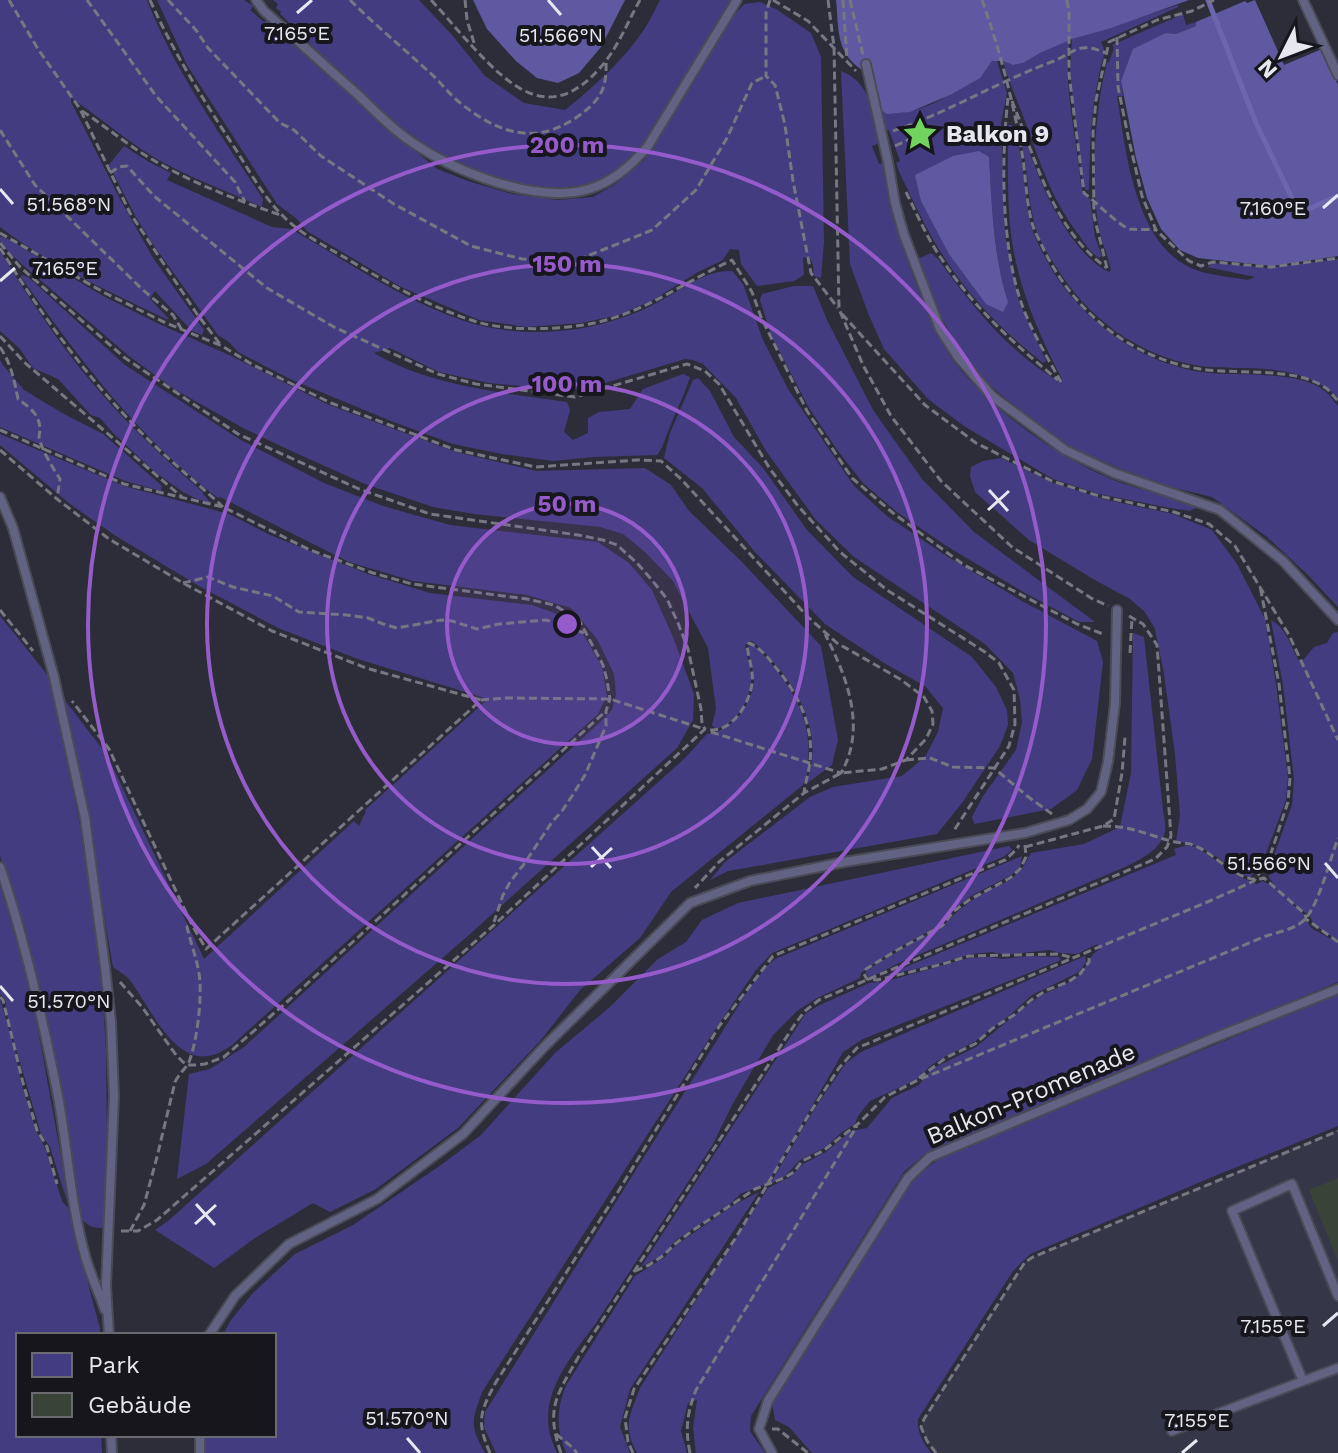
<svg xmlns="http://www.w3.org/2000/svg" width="1338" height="1453" font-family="'Work Sans',sans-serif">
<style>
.built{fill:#363649}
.green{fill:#443c80;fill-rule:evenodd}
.forest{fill:#5f59a1}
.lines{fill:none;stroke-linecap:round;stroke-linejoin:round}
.stream{stroke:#6c66af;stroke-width:5}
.building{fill:#394337}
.lane-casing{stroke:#4b4b57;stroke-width:12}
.path{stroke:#777782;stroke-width:3;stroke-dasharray:8 4;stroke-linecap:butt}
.lane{stroke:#626282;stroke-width:8}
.ticks{fill:none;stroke:#e7e7ef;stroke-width:3}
.ring{fill:none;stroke:#965bcb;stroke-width:4}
.labels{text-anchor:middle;stroke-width:8;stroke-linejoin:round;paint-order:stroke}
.poi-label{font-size:24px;font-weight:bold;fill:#e7e7ef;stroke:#16161c;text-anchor:start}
.street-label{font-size:24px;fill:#e7e7ef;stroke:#16161c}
.ticks-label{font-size:20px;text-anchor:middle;fill:#e7e7ef;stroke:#16161c;stroke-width:8;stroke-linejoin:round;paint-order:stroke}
.centre{fill:#965bcb;stroke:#16161c;stroke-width:4}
.ring-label{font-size:24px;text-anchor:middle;font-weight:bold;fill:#965bcb;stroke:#16161c;stroke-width:8;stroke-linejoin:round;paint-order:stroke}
</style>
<rect width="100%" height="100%" fill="#2d2d3a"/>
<path class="built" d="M1338,1130v323h-402l-9,-12 -6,-14 3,-8 101,-157 8,-5z"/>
<path class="green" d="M0,0h147c28,72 74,135 116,199l-1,8c-33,-15 -66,-27 -98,-44 -33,-18 -61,-44 -93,-65v4l49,97 33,59 51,72 -2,5 -10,-4 -37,-40 -5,8 19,20h-3c-56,-27 -116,-54 -166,-92z
M157,0h87l9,6 -3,4 14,12 4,-3 102,94 67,56 31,12 44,13 46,6 35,-3 24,-14 28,-24 86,-140 13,-15 16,-2 16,7 35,24 10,24 3,185 -3,36 -7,-2 -1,-11 -4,-9 -6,2 1,17 -10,6 -37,5 -16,-22 -2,-14 -9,-1 -7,11 -25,12 -45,28 -34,15 -38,8 -55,4 -47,-7 -78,-33 -94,-56 -10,-12 -20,-15 -90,-139z
M273,0h146l33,35 33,41 39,27 41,7c29,-23 60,-51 80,-82 6,-9 10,-19 15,-28h72c-20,33 -40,66 -60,98 -14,24 -27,51 -49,69 -23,18 -46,21 -74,20 -114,-4 -193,-100 -269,-173l1,-2 -5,-4 2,-4z
M1178,5v2l-77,35 4,9c-14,47 -15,91 -16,139h-3l-3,-5 -13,-111 2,-35z
M1183,14l3,11 10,-3v4l-20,8 -10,-1 -45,48 2,15h-6c9,55 18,155 82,175 16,5 33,6 49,9l7,-3 -48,-10 6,-4 54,5 71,-9v139c-27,-27 -65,-30 -102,-30 -12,-1 -25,0 -36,-2 -62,-10 -113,-48 -145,-101 -8,-12 -18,-29 -21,-43 -7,-28 -6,-57 -14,-84l4,-2c13,41 44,117 85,136l2,-2c-3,-14 -9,-27 -12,-41 -9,-49 -4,-119 8,-167h2l5,-14 -2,-3z
M1070,39c-8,41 7,102 11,145l2,9 7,6 5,38 7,19 -3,2c-9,-6 -14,-14 -20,-23 -30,-39 -40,-77 -57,-122 -7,-18 -14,-34 -19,-52l10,4 10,-2 17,-10z
M992,61h5l10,32 -6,30 4,112 14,67 27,59 -3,2c-39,-31 -75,-67 -101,-109 -16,-25 -28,-52 -41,-78l-5,-13 4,-2 -11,-31 -4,1 -4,-21c16,10 56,-6 71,-17 14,-10 27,-22 40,-32zM953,156l36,1c3,49 4,98 19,145z
M841,71c31,12 32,43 39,72l-8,3 7,18 4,-1c13,61 29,124 60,179 4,7 7,15 12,21 37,47 101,93 156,116 28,11 59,17 88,27l-9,5 -20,-3 -71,-14 -46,-15 -89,-53 -36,-27 -44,-50 -16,-36 -18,-49z
M1008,125h4c13,30 11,64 18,96 4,19 21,49 33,65 33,44 84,78 138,86 32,5 100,-3 125,20 5,4 8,10 12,14v201l-30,-32 -41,-38 -55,-40 -41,-10 -53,-19 -49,-22 -41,-29 -35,-29 -21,-23 -19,-25 -21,-42 -14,-39 13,-6 7,6c34,47 71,94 122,123l2,-3c-25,-48 -47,-99 -52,-154 -3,-33 -2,-67 -2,-100z
M124,146l25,16 22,11 -4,7 105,47 19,2c55,32 113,72 173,92 48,16 110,14 157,-3 13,-4 27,-10 39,-17 23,-12 45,-31 72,-30l11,13 20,56 25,49 66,97 33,30 61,41 74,44 75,40 6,21 -11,97 -15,31 -26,19 -77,15 -2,-7 11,-21 33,-46 6,-28 -2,-23 -7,-26 -28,-29 -131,-87 -38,-37 -50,-69 -30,-53 -33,-34 -10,-4 -8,-1 -100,30h-34l-62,-6 -50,-11 -49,-24 -16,5c55,33 131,40 193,49l3,8 -6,22 9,8 15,-7v-15l11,-6 31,-3 13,-20 40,-15 7,3c-6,19 -15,36 -22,55 -4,8 -5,16 -11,23l-64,2 -40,4 -51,-7 -49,-10 -62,-23 -99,-41 -54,-28 -9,-10 -11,-7 -68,-95 -14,-23 -27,-52z
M0,236l8,3 95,57 56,28 68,30 102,51 127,47 80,19 109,-3 26,17 18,26 52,50 80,85 17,94 -6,25 -26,19c2,-7 5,-16 6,-24 5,-46 -27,-91 -60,-119h-3l-4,4c2,10 5,22 6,33 1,20 -15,47 -35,51l-4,-4 4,-16 -8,-61 -35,-67 -28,-29 -22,-18 -23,-7 -126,-13 -41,-7 -68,-23 -67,-30 -53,-25 -71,-40 -45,-33 -104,-89 -18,-17 -7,-9z
M0,251c28,46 58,92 93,133 33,39 71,75 110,108v2l8,9 -14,-4 -14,-7 -28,-20 -42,-39 -13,-15 -9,-3 -33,-36 -25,-11 -13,-19 -20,-18z
M22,275l6,2 97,88 114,74 85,44 59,23 67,19 148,17 31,21 23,27 21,47 21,57 -1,26 -16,28 -207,186 -264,230 -29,15 12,-105 21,-5 34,-22 354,-323 14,-14 4,-16 -2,-20 -17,-35 -26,-31 -44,-13 -114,-14 -64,-19 -129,-65 -2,1c-79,-59 -140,-141 -197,-221z
M794,286h19l14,34 46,90 49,69 52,53 121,90h-16l-54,-29 -80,-48 -48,-33 -34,-29 -25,-32 -29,-43 -38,-73 -11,-35 2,-6z
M0,359l2,5 22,26 38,23 41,21 59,52 -1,5 -36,-10 -125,-54z
M698,378l12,13 24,46 29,31 44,62 46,47 119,80 24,30 11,23 1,15 -8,21 -38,57 -25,31 -209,37 -18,9 15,-18 85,-65 23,-10 69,-11 23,-19 13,-25 5,-24 -18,-22 -41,-23 -59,-39 -70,-72 -53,-64 -38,-30 6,-25 23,-53z
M0,434l124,52 105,28 41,21 98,39 62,19 102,12 34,12 19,20 17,30 5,29 -9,18 -366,331c-5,3 -11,7 -16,9 -42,16 -67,-51 -88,-76 -4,-4 -10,-7 -15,-11l-26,-150 -24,-119 44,57 97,204 150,-138 5,5 7,-15 -1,-1 123,-111 -130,-40 -80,-31 -79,-42 -83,-50 -46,-32 -70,-59z
M1001,458l52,25 54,17 66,14 39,16 25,34 28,55 11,65 12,94 -2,22 -21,56 -15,22c-25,-12 -45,-36 -74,-36l4,-27 -5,-61 -11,-80 -9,-45 -10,-17 -15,-13 -37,-20 -64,-39 -54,-48 -5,-16 1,-9 12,-6z
M0,616l50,62 29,142 22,148 5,83 1,85 -2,89 -3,3c-11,1 -17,-5 -24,-13l-18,-122 -19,-103 -41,-134z
M1271,620c15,8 20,27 28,41l5,-2 10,-12 13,-4 6,-10 5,-1v309l-24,-16 -4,-9 -27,-20 20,18 8,14 27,15v39l-411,170 -23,20 -153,244 -1,15 15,22h-69l-3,-25 4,-28 -9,3 -7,28 6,22h-50c-15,-28 -7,-37 3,-65l128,-200 22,-11 13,-13 23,-12 25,-21 16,-3 25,-30 27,-13 13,-16 44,-22 45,-37 19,-14 26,-12 16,-11 11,-19 7,-5 -3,-5 -20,10 -16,-1 -12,-3 -43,5 -14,-3 -21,2 -30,9 -57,13 292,-121 -2,-6 13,-4 9,2 46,31 15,6 6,-3 14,8 -8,-12 3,-16 20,-56 2,-26 -11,-94z
M1133,633l11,4 19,173c1,6 3,15 2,21 -4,19 -24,28 -40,36l-226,96 -30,15 -3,-5 1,-3 57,-34 16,-7 19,-19 22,-16 29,-14 12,-11 9,-16 53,-9 36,-17 11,-54z
M751,644c9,5 15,14 22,22 24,29 39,59 35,97l2,1 -7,21 -132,107 -31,46 -60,52 -39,50 -83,88 -82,61 -46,23 -17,-9 -58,35 -41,30 -59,-38 13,-9 516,-462 23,-25c24,-2 47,-30 47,-55 -1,-10 -5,-21 -6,-32z
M1009,846l3,4 -9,7 -231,96 -16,17 -40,58 -234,364c-10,30 -13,32 3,61h-279v-18h68v-100h-51l8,-15 22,-27 42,-39 58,-29 88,-60 40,-30 74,-82 55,-46 48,-48 28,-17 16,-22 36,-17z
M1022,856l-2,11 -9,8 -40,21 -17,13 -17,18 -39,21 -32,21 -5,4 -1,5 -43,20 -20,13 -24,24 -41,70 -19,39 -117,179c-22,30 -54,67 -47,106 1,8 5,17 8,24h-61l-12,-26 1,-15 262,-420 18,-24 10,-9z
M0,886l23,68 10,48 29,160 6,42 -18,-57 -9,-13 -33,-113 -3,-22 -5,-5z
M1029,956l30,1 2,3 -198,79 -20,13 -76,132 -27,10 -9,9 -56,38 -12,14 -22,12 165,-254 14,-8 49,-22 18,-2 82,-23 20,-1 14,2z
M1085,956l1,6 -7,10 -47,23 -22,20 -36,27 -30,15 -15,10 -11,12 -48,22 -12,15 -3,8 -13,8 -16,15 -26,13 -16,17 -14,7 45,-76 31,-45 15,-11z
M1338,994v132l-121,49 -187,79 -17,17 -95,148c-1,14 5,23 13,34h-119l-23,-26 -14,-7 -3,-18 131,-209c12,-15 24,-27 41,-37z
M0,999l15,51 6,32 15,49 9,17 17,53 6,7 32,121v6h-82v100h83l1,18h-102z
M759,1192l-129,197 -10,38 10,26h-64c-10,-24 -10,-45 1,-69l68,-108 30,-19 10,-11 57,-40z"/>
<path class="forest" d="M473,0h152l-24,47 -22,26 -21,10 -21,-5 -21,-17 -29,-32z
M836,0h353l-78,28 -39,11 -32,14 -17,10 -10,2 -10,-4h-11l-12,17 -30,17 -40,17 -23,2 -6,-4 -11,-50 -9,2 1,8c-27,-18 -23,-42 -26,-70z
M1255,0l29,65 38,-16 16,36v171l-66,10 -74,-8 -18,-8 -19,-21 -14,-31 -11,-40 -15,-77 12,-32 33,-16 10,1 20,-8v-4l49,-21 2,2z
M979,151l10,6c3,49 4,98 19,145l-5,10 -17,-8 -37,-50 -28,-53 -6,-26 38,-19z"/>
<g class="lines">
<path class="stream" d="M1208,0l48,123 43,90 39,-17"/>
</g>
<path class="building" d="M1338,1178v83l-29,-71z"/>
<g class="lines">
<g class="lane-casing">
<path id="lane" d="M256,0l8,11c31,27 61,55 92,82 16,15 32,32 50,45 44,32 129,67 183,51 24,-7 43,-24 59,-43l89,-146
M1303,0l35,75
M866,64l22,98 7,41 9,32 36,94 18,28 34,39 73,54 49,23 106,37 63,51 55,59
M0,497l13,31 41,149 31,141 20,149 6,55 3,74 -8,190 3,49
M0,867c25,73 42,149 57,224 11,56 13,113 29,168 5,17 13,34 19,51
M1338,1296l-46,-112 -60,27 71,170 35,-13
M209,1335l26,-39 54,-52 88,-45 86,-65 82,-88 145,-143 60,-22 94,-19 181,-29 44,-13 18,-11 14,-17 7,-30 7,-59 2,-93
M1172,1431l131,-50
M111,1435l1,18
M200,1435v18
M772,1453l-13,-24 9,-28 140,-223 22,-21 284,-119 124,-49"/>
</g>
<path class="path" d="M9,0l29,49 42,60 50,104 67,101 23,30
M87,0l69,96 79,86 10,20
M150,0c24,54 56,104 88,153 13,21 27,46 46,64 18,18 43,30 65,43 40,24 81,47 125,61 31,10 77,9 109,4 56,-8 99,-42 149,-65l20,32 9,25 46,94 45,67 41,35 71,52 113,59 26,10
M168,0l28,30 12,18 72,75 14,7 27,26 73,48 77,42 51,13 53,2 77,-31 44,-40 31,-52 25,-55 14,-7
M350,0c25,25 52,47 78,71 11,9 19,21 31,31 37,30 75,45 118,15 24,-17 30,-28 29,-56
M431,0c14,15 27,31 41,46 39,42 78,78 127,23 18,-19 28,-46 41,-69
M465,0l2,20 8,26
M770,0l-4,13v63l9,9 10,40 8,56 18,92 27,35
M773,0l35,21 48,50
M828,0l6,47 5,262 24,56 28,51 50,65 71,66 79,51 17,8
M843,0l4,60
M850,0l13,55
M982,0c17,47 32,104 40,153 4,23 4,51 11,73 2,7 7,15 10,22 30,63 87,110 157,121 36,6 95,-3 126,19 4,3 8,9 12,13
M1067,0l2,13v61l15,119c11,8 36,34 46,36 8,1 18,0 26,1
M1117,37l1,50 10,49 14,60 14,34 33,31 12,5 12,-4 58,5 67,-9
M1008,98c-7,62 -7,148 14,207 10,27 25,52 39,77
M1012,101c24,59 41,129 95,167
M82,111c23,15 43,32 66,46 43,26 89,43 135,59
M0,130l35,55 108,105 30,25 9,15
M893,131c56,-19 106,-50 161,-70 10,-4 18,-11 28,-13 9,-1 16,2 24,5
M895,146l25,-12
M110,173l9,-6 8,-1 27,30 113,92 67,39 104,47 38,10 99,13 112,-33 18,7 14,13 51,85 28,37 42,46 47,38 98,62 14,11 15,27 1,34 -6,22 -56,86
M906,192c11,22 21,46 35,66 31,48 73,86 117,122
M0,233l105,60 61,30 56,23 31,19 78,38 125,47 80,17 101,-7 24,1 20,18 127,138 29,26 63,36 24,18 8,14 1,13 -7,15 -20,21 -24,9 -41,4 -37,20 -85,69 -24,26
M0,243l20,24 105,91 113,76 121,55 71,25 148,21 25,5 14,5 20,18 14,16 16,20 11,24 10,26 13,60 1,15 3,5
M0,248c39,63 82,123 133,176 28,30 60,55 90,83
M1107,268l-13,-52 -1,-83 3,-33 13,-58 48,-22 35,-9 22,-11
M842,314l83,91 51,38 76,38 47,15 75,16 35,12 26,22 54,89 49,105
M0,336l24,26 159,136
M0,347c11,17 14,32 18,52 11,8 22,15 22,31 0,2 -1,4 -1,7 2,12 14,31 21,42l-3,20
M0,430l124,54 99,23 87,43 63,23 39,11 115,15 27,6 25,15 24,45 4,15 3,19 -4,12v15l-21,49 -13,21 -10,15 -10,11 -28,42 -14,18 -7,13 -9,27
M0,450l57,49 52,40 74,44 89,48 94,37 115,32 -275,249 -14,-24 -83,-176 -37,-48
M183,583l25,-6 25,10 40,9 26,16 48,3 21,3 15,6 14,4 44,-8 11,1 25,8 22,-5 47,-4 24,7 16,7
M0,610l33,41
M1130,653l2,-35
M481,700l25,-2 104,1 94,30
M711,732l130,41c26,-45 6,-96 -16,-139
M906,760l24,-2 23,9 41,1 33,28 25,18
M1103,826c28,0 42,8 68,15 7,2 13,2 19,3 25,7 48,42 74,34l41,36 1,5 32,23
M1025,845l1,12 -6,12 -10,9 -41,22 -15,11 -12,15 -43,23 -33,20 -2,5 3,5 10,1 66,-16 26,-8 90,-2 14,4
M1025,847l78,-21 11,-7 8,-46 3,-36
M120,982l22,25 34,48 7,7 5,3h7l10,-1 19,-7 64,-56 318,-290
M0,997l3,3 20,83 14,47 10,17 10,37
M919,1078l28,-21 28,-13 18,-16 21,-13 17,-15 16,-10 21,-8 12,-8 9,-12v-8
M121,1231h17l19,-11 336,-294 212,-197c24,7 44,-23 47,-45 2,-12 -4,-27 -5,-39l2,-2c12,5 20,16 28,26 22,26 37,58 33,93 -1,10 -5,20 -6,31
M130,1231l14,-26 13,-48 18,-75c4,-8 11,-14 14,-20 8,-21 12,-57 11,-80 -1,-18 -9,-37 -13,-55l5,-2
M635,1271l14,-6 15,-10 11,-11 17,-13 63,-42 29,-11 10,-6 8,-11 21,-10 36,-28 26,-26 31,-16 350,-145c13,-4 33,-8 41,-19 13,-18 23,-57 31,-79
M772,1429h6l30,24
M556,1434l16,13 5,6
M490,1453c-14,-32 -10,-41 6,-71l120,-187 104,-170 53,-69 232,-96 12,-11 2,-4
M561,1453c-16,-45 -4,-58 18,-97l216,-332 10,-13 14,-11 336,-141 12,-12 4,-11 -14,-191 -14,-21 -14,-8
M633,1453l-5,-11 -3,-24 9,-29 101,-150 76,-128 28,-43 18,-20 355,-148 42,-19 15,-22 19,-57 2,-24 -11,-94 -19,-98
M690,1453c-5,-24 -3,-40 6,-63l161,-264
M936,1453l-9,-12 -6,-14 3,-8 101,-157 8,-5 305,-126"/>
<use href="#lane" class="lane"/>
</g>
<path class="ticks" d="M548,0l13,15M297,13l15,-13M0,189l13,15M1323,208l15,-13M0,281l15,-13M989,490l19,21M988,510l21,-19M592,847l19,21M1325,863l13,15M591,867l21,-19M0,986l13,15M196,1204l19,21M195,1224l21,-19M1323,1326l15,-13M407,1438l13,15M1182,1453l15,-13"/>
<circle cx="567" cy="624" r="120" fill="#965bcb" fill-opacity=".12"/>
<g class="ring">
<circle cx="567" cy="624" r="120"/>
<circle cx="567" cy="624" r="240"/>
<circle cx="567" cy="624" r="360"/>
<circle cx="567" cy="624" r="479"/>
</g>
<defs>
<g id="sight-bare" transform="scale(2.76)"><path d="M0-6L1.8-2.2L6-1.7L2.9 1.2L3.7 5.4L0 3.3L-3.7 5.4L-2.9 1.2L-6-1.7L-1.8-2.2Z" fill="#72d25e" stroke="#16161c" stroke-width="2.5" paint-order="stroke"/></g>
</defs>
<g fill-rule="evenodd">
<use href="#sight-bare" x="920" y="134"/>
</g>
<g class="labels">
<g class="poi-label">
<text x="946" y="142">Balkon 9</text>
</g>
<g class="street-label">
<text transform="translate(1031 1094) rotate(-23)" y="8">Balkon-Promenade</text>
</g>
</g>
<g class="ticks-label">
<text x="297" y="40">7.165°E</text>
<text x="561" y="42">51.566°N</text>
<text x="69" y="211">51.568°N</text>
<text x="1273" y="215">7.160°E</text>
<text x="65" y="275">7.165°E</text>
<text x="1269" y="870">51.566°N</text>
<text x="69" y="1008">51.570°N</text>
<text x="1273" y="1333">7.155°E</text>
<text x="407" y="1425">51.570°N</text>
<text x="1197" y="1427">7.155°E</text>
</g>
<circle cx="567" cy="624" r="12" class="centre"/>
<g class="ring-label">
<text x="567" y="153">200 m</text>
<text x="567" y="272">150 m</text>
<text x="567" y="392">100 m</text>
<text x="567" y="512">50 m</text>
</g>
<rect x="16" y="1333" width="260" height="104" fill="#16161c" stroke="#6a6a70" stroke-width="2"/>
<rect x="32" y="1353" width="40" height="24" fill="#443c80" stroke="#6a6a70" stroke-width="2"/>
<text x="88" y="1373" font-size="24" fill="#e7e7ef">Park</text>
<rect x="32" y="1393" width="40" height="24" fill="#394337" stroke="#6a6a70" stroke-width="2"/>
<text x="88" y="1413" font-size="24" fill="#e7e7ef">Gebäude</text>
<g transform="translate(1282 56) rotate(228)" stroke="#16161c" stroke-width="6" paint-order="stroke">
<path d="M0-6L14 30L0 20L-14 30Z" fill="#e7e7ef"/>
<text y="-12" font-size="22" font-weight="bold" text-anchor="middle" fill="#e7e7ef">N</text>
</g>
</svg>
